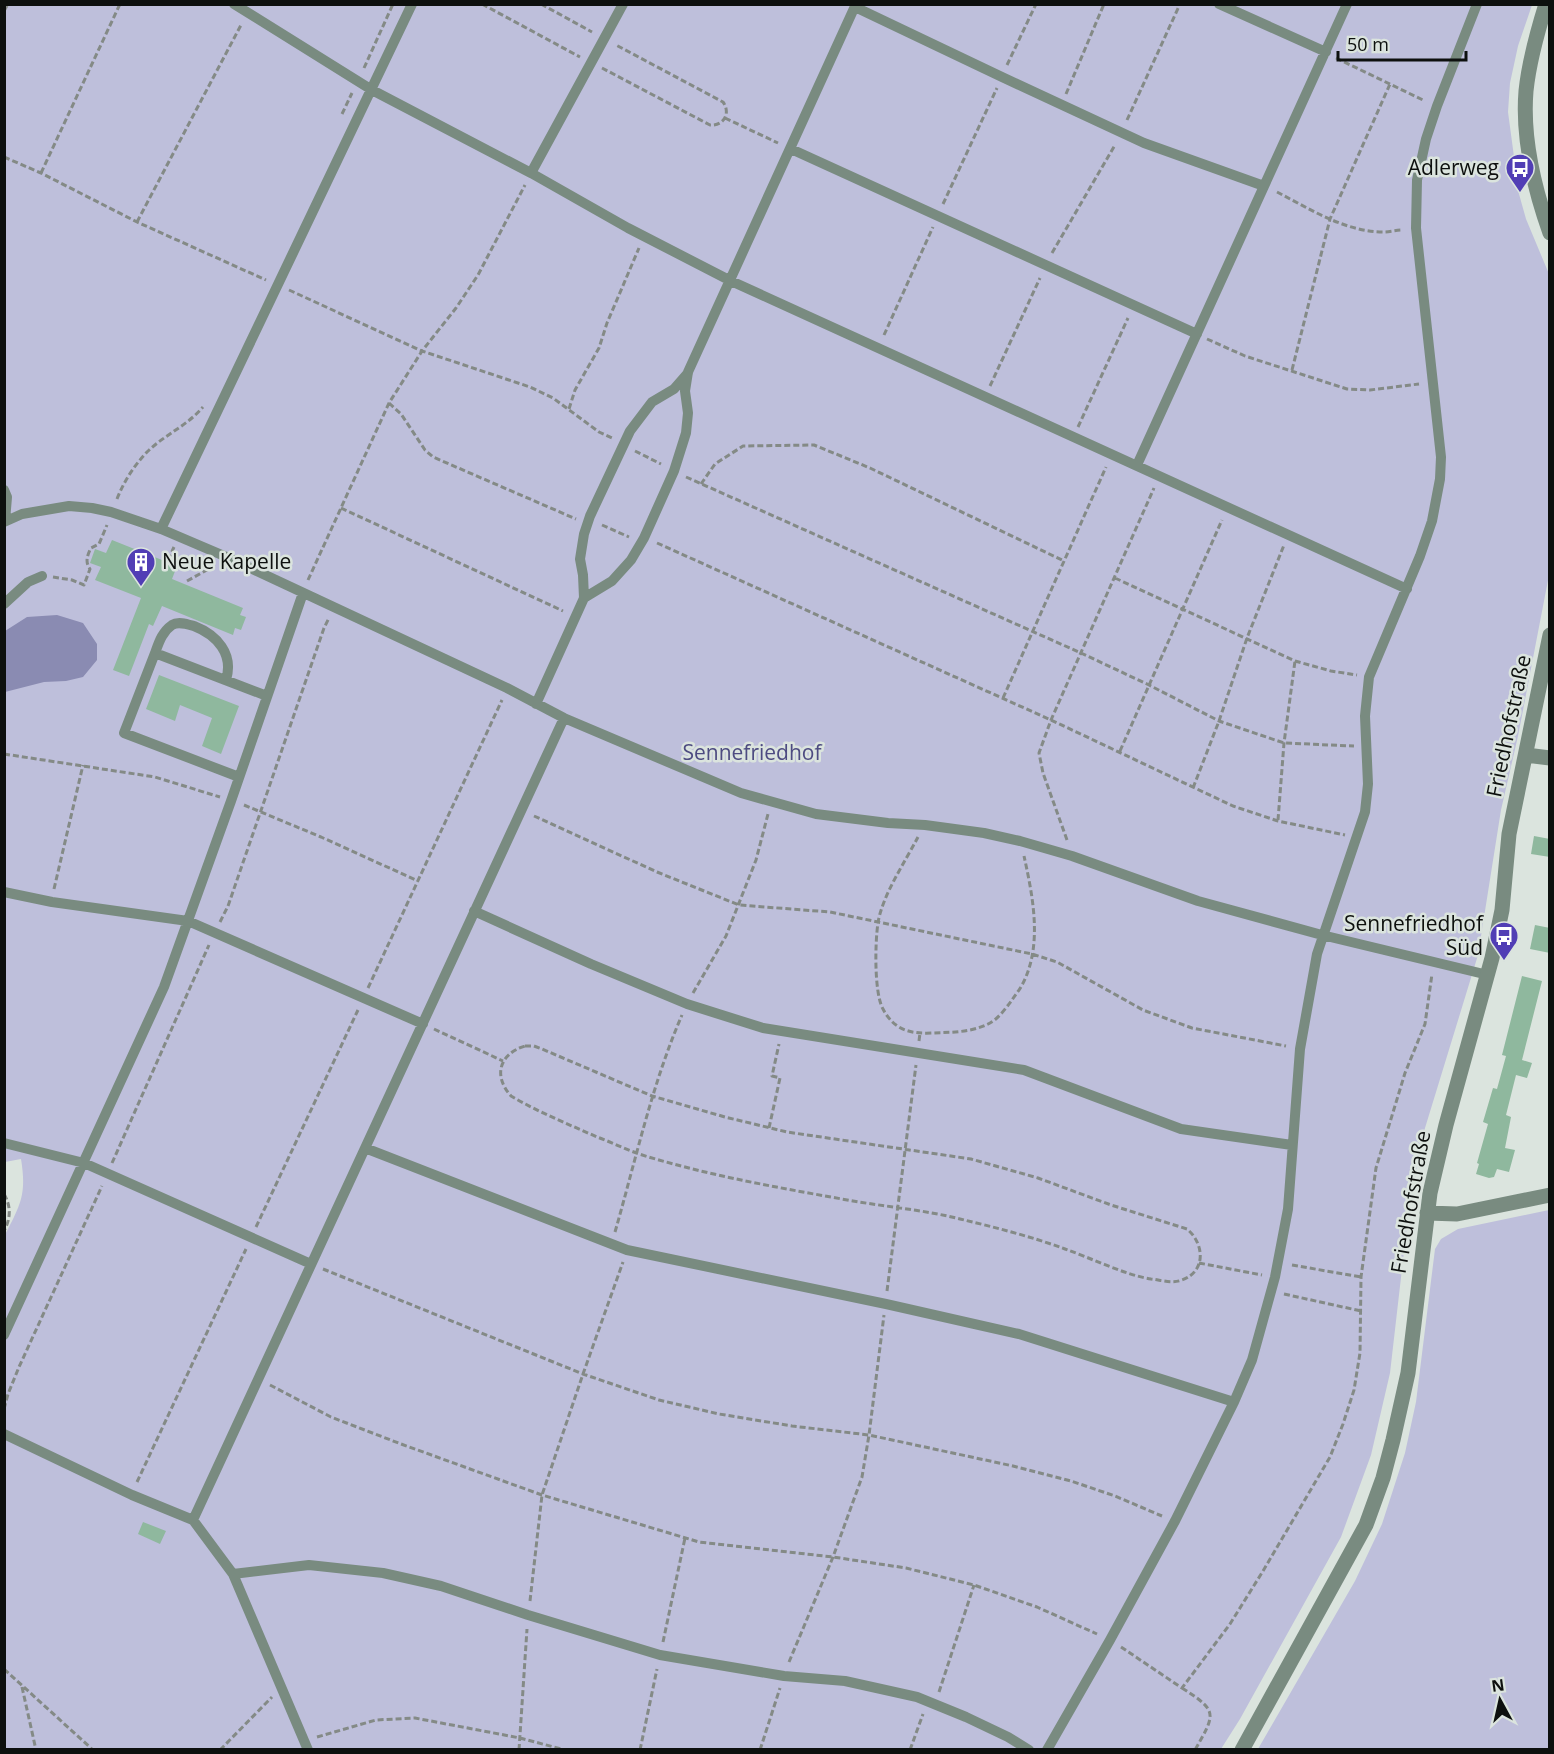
<svg xmlns="http://www.w3.org/2000/svg" width="1554" height="1754" font-family="'Open Sans',sans-serif">
<style>
.green{fill:#bebfdb}
.water{fill:#8a8bb2}
.building{fill:#8fb89e}
.lines{fill:none;stroke-linecap:round;stroke-linejoin:round}
.path{stroke:#848a86;stroke-width:3;stroke-dasharray:6 3;stroke-linecap:butt}
.lane{stroke:#798b80;stroke-width:10}
.street{stroke:#798b80;stroke-width:15}
.labels{text-anchor:middle;stroke-width:5;stroke-linejoin:round;paint-order:stroke}
.poi-label{font-size:21px;fill:#0d100e;stroke:#dbe4de;text-anchor:end}
.street-label{font-size:21px;fill:#0d100e;stroke:#dbe4de}
.park-label{font-size:21px;fill:#4d4b81;stroke:#dbe4de}
</style>
<rect width="100%" height="100%" fill="#dbe4de"/>
<path class="green" d="M5,5h1527l-14,41 -8,37 -2,29 11,82 7,25 23,55v301l-31,161 -17,74 -23,145 -53,173 -16,80 -19,165 -19,82 -30,82 -101,182 -19,30h-1216l-1,-512c16,-32 23,-41 17,-78l-16,3z
M1549,1210v539h-291l97,-168 27,-57 23,-71 11,-51 19,-153 6,-10 17,-10z"/>
<path class="water" d="M57,615l26,8 14,21v16l-14,17 -17,4 -22,1 -39,10v-61l22,-14z"/>
<path class="building" d="M112,540l65,26 -5,13 71,29 -3,7 6,2 -5,13 -6,-2 -2,7 -71,-29 -9,20 -4,-2 -20,52 -16,-6 28,-72 -46,-18 6,-13 -11,-4 5,-14 11,4z
M159,675l80,31 -18,48 -19,-8 10,-28 -32,-13 -5,16 -29,-12z
M1534,836l16,3v18l-19,-3z
M1535,925l15,3v25l-20,-4z
M1522,976l20,5 -20,79 10,3 -5,15 -11,-3 -10,40 5,2 -6,31 10,2 -6,22 -12,-3 -3,8 -5,1 -13,-4 3,-10 -2,-1 11,-39 -5,-2 10,-34 4,1 9,-33 -4,-1z
M143,1522l23,9 -6,13 -22,-10z"/>
<g class="lines">
<path class="path" d="M482,4l98,53
M541,4l51,28
M4,11l4,-7
M1336,58l89,43
M1007,65l29,-61
M364,68l29,-64
M602,68l108,57c14,1 21,-12 13,-23l-107,-57
M1066,94l38,-90
M342,114l10,-21
M725,118l53,25
M1127,120l53,-116
M4,157l37,16 96,49 129,58
M41,173l79,-169
M1277,192c33,17 68,40 107,40 6,0 12,-2 19,-2
M943,204l54,-116
M137,222l104,-197
M1052,253l63,-108
M289,290l133,61 108,36 23,11 46,34 15,7
M884,335l49,-108
M1207,339l38,17 102,33 23,1 49,-6
M1292,370l38,-151 60,-135
M990,386l50,-108
M389,403l12,11 24,36 8,7 143,62
M569,409l6,-19 24,-42 8,-25 32,-75
M1078,427l50,-109
M635,451l26,13
M686,477l395,176 68,32 70,36 65,22 70,3
M701,484l14,-20 28,-18 71,-1 56,23 194,93
M117,499c7,-18 17,-33 30,-47 17,-17 40,-26 56,-45
M341,508l222,103
M602,525l27,12
M657,543l394,177 182,86 45,15 67,14
M168,560l6,-13
M53,577l19,3 12,5 6,-16c-5,-7 -3,-13 1,-21l8,-4 8,-19
M1115,578l180,83 36,10 26,4
M308,580l81,-177 33,-52 34,-43 22,-33 47,-90
M187,581l27,-15
M1003,698l103,-231
M1120,751l102,-231
M4,754l151,23 65,20
M1193,788l26,-67 28,-83 37,-93
M244,805l77,32 97,44
M534,816l123,56 82,33 91,7 202,42 25,8 86,48 49,18 94,18
M1278,820l6,-77 11,-82
M918,837c-13,25 -36,59 -40,86 -3,19 -4,70 5,86 11,21 27,25 49,24 20,-1 39,0 58,-10 8,-4 16,-15 22,-23 3,-5 7,-9 10,-15 21,-39 11,-88 2,-129
M1067,840l-24,-67 -4,-20 12,-33 103,-232
M54,889l29,-124
M220,922l8,-16 96,-278 5,-10
M368,988l134,-288
M693,993l33,-57 30,-76 12,-46
M434,1029l69,32
M919,1041l1,-8
M525,1046h9l8,3 110,47 73,21 62,15 184,27 67,19 73,27 76,24c17,14 20,42 -5,51 -10,4 -21,0 -31,-1 -26,-4 -60,-21 -86,-30 -32,-12 -71,-22 -105,-30 -35,-9 -72,-12 -107,-18 -72,-13 -144,-25 -214,-47 -14,-5 -28,-12 -42,-17 -29,-13 -59,-25 -86,-41 -18,-20 -12,-42 14,-50z
M769,1128l11,-50 -8,-2 7,-32
M112,1163l97,-218
M4,1194c7,12 7,24 0,37
M256,1227l102,-217
M615,1232c21,-73 37,-148 67,-217
M1199,1263l63,12
M1292,1265l69,12
M323,1269l260,105 76,26 60,14 73,12 77,9 144,31 58,15 44,15 47,20
M887,1291l29,-226
M1284,1294l77,17
M270,1385l61,32 70,27 141,51 157,47 134,15 73,11 68,17 63,22 60,27
M4,1409l4,-15 11,-27 83,-181
M137,1482l109,-233
M530,1601l12,-106 41,-121 40,-112
M663,1642l22,-104
M1121,1647l61,41 48,-64 33,-53 67,-114 13,-33 11,-34 6,-37 1,-76 15,-109 29,-95 20,-49 7,-50
M789,1662l44,-105 29,-80 7,-42 15,-120
M4,1669l89,81
M22,1687l14,63
M1182,1688c36,23 34,25 13,62
M939,1692l35,-107
M317,1737l59,-17 39,-2 105,20 45,12
M220,1750l52,-53
M519,1750l8,-121
M640,1750l17,-81
M760,1750l20,-62
M910,1750l13,-36"/>
<path class="lane" d="M234,4l138,86 159,83 97,55 103,53 676,308
M1219,4l107,48
M855,7l147,70 142,66 120,43
M791,149l406,185
M531,173l92,-169
M1137,465l210,-461
M4,490l3,7 -2,24
M4,522l18,-8 47,-8 23,2 19,4 50,17 68,29 278,130 57,30 177,75 75,21 72,9 37,2 59,8 36,8 52,15 126,45 124,34 166,40
M161,529l251,-525
M584,598l-1,-23 -3,-16 4,-25 6,-18 40,-85 22,-29 22,-13 14,-16
M4,604l24,-22 14,-6
M155,653c4,-11 7,-21 17,-28 6,-4 15,-1 22,1 23,9 40,28 32,54
M536,704l48,-106 28,-17 19,-21 13,-22 30,-67 12,-38 2,-20 -3,-22 3,-19 168,-368
M239,777l-115,-44 31,-80 112,43
M4,892l48,10 136,19 235,103
M474,911l117,53 96,40 76,24 261,42 157,59 111,16
M4,1143l80,20 227,101
M365,1148l262,102 259,54 133,30 215,68
M4,1335l160,-348 67,-186 72,-208
M4,1434l128,61 61,25 40,54 75,176
M193,1520l371,-802
M233,1574l76,-9 74,8 58,13 87,29 132,40 124,21 61,5 72,16 49,20 42,20 21,13
M1047,1750l63,-110 65,-119 59,-119 18,-42 23,-83 13,-68 12,-160 17,-95 48,-142 3,-28 -3,-68 4,-39 51,-121 12,-35 8,-42 1,-22 -25,-229 1,-48 9,-41 11,-33 40,-102"/>
<path class="street" d="M1546,4c-9,29 -17,57 -20,87 -4,48 8,97 24,142
M1526,755l24,3
M1427,1213l30,1 93,-19
M1242,1750l124,-225 17,-47 10,-38 15,-67 22,-180 16,-68 46,-167 10,-48 7,-76 41,-199"/>
</g>
<defs>
<g id="bus-pin" transform="scale(1.5)"><path d="M0 17L-7.5 6A9.5 9.5 0 1 1 7.5 6Z" fill="#513eb5" stroke="#dbe4de"/><path d="M-5-6H5V4H4V6H2V4H-2V6H-4V4H-5ZM-3.5-4V0h7V-4ZM-3.5 1.2v1.5H-2V1.2ZM2 1.2v1.5H3.5V1.2Z" fill="#fff"/></g>
<g id="building-pin" transform="scale(1.5)"><path d="M0 17L-7.5 6A9.5 9.5 0 1 1 7.5 6Z" fill="#513eb5" stroke="#dbe4de"/><path d="M-4-6H4V6H1V3H-1V6H-4ZM-2.5-4.3h1.7v1.8h-1.7ZM.8-4.3h1.7v1.8H.8ZM-2.5-1h1.7V.8h-1.7ZM.8-1h1.7V.8H.8Z" fill="#fff"/></g>
</defs>
<g fill-rule="evenodd">
<use href="#bus-pin" x="1520" y="168"/>
<use href="#building-pin" x="141" y="562"/>
<use href="#bus-pin" x="1504" y="936"/>
</g>
<g class="labels">
<g class="poi-label">
<text x="1499" y="175">Adlerweg</text>
<text x="162" y="569" text-anchor="start">Neue Kapelle</text>
<text x="1483" y="931">Sennefriedhof<tspan x="1483" dy="24">Süd</tspan></text>
</g>
<g class="street-label">
<text transform="translate(1509 726) rotate(-78)" y="7">Friedhofstraße</text>
<text transform="translate(1411 1202) rotate(-80)" y="7">Friedhofstraße</text>
</g>
<g class="park-label">
<text x="752" y="760">Sennefriedhof</text>
</g>
</g>
<rect width="1554" height="1754" fill="none" stroke="#0d100e" stroke-width="12"/>
<g transform="translate(1500 1700) rotate(352)" stroke="#dbe4de" stroke-width="4.5" paint-order="stroke">
<path d="M0-4.5L10 22L0 15L-10 22Z" fill="#0d100e"/>
<text y="-9" font-size="16" font-weight="bold" text-anchor="middle" fill="#0d100e">N</text>
</g>
<path d="M1338 51v9h128v-9" fill="none" stroke="#0d100e" stroke-width="3"/>
<text x="1347" y="51" font-size="18" fill="#0d100e" stroke="#dbe4de" stroke-width="4.5" paint-order="stroke">50 m</text>
</svg>
